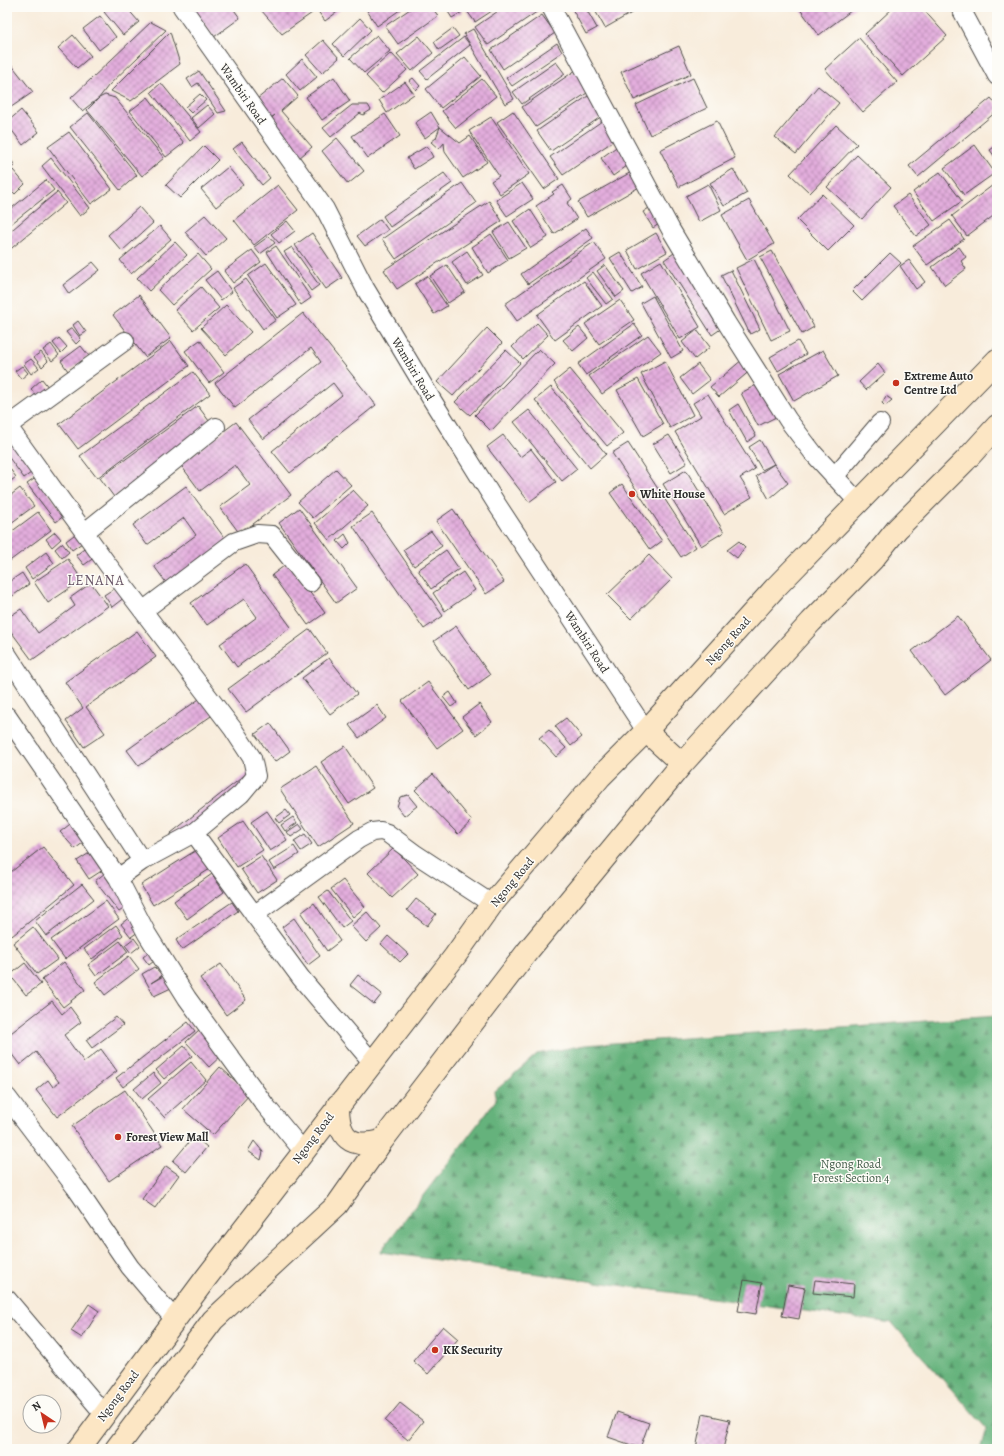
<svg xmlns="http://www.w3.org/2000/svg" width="1004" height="1456" font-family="Alegreya,serif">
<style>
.forest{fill:url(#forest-firs);stroke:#486e54}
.building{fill:url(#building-cross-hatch)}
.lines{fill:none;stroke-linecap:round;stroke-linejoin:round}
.street-casing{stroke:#4a4845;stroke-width:20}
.secondary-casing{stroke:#4a4845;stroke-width:24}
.street{stroke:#fff;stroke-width:18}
.secondary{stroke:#fce6c4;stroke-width:22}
.poi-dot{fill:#c8321e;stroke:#fdfcf7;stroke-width:1.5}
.labels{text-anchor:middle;stroke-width:3;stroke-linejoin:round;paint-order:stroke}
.street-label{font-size:12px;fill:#2b2b2b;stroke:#fdfcf7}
.poi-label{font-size:12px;font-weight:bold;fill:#2b2b2b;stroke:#fdfcf7;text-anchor:start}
.park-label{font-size:12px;fill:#435d4a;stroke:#fdfcf7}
.quarter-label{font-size:14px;letter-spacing:1px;fill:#6b5869;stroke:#fdfcf7}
</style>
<defs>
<pattern id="forest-firs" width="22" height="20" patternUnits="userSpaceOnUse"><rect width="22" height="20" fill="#65b27c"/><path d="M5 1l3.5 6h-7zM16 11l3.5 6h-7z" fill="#539166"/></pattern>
<pattern id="building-cross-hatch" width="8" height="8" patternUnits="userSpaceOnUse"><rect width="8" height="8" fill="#e3addd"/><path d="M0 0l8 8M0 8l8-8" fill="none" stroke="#b88db3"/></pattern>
</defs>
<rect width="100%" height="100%" fill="#fdfcf7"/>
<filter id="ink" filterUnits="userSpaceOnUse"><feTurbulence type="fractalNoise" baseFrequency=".025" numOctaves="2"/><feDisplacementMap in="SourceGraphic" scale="8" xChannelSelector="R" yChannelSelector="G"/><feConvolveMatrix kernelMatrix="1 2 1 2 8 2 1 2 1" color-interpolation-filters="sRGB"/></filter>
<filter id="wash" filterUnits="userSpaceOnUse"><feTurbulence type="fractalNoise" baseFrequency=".012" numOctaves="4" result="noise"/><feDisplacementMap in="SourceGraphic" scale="16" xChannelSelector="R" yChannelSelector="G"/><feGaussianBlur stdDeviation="0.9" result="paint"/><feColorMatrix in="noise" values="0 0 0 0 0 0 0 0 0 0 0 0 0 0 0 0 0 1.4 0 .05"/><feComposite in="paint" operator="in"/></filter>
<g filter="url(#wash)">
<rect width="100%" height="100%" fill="#f8ecdb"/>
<path class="forest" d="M997,1016v433h-16l6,-20 -95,-106 -512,-71 116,-152 -2,-8 43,-38 48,-9z"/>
<g id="blocks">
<path class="building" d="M110,7h16l13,15 -16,13 -19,-23z
M191,7h41l8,11 -26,19z
M264,7h44l4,6 -30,21 -21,-24z
M321,7h23l-19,14 -8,-11z
M369,7h35l-27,19 -11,-17z
M413,7h19l6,9 -40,28 -13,-18z
M445,7h14l3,5 -10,6z
M464,7h34l-23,15z
M504,7h40l-56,38 -13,-18z
M571,7h14l12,21 -11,6z
M593,7h49l-37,21z
M800,7h56l-37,28 -20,-27z
M894,7h27l26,29 -44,40 -38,-42z
M542,15l13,18 -52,36 -12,-19z
M100,16l16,21 -17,13 -16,-21z
M360,18l11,12 -27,26 -11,-12z
M151,22l15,8 -58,56 -9,12 -17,13 -11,-13z
M453,28l6,8 -20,14 -5,-8z
M473,29l41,70 -9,5 -41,-70z
M170,32l10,32 -49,37 -20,-10z
M73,35l18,21 -14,12 -19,-20z
M377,35l13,16 -26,22 -14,-15z
M419,36l14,17 -21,18 -15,-17z
M464,37l6,8 -43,34 -7,-8z
M859,38l38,44 -34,30 -38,-43z
M323,40l16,18 -17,15 -16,-18z
M557,43l5,9 -50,34 -6,-8z
M679,46l12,28 -57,26 -13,-28z
M391,53l16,17 -25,23 -16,-17z
M465,57l16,19 -40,32 -15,-19z
M7,59l26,33 -26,18z
M302,59l15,18 -17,14 -14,-17z
M556,62l9,12 -43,30 -9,-12z
M576,70l14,21 -54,36 -14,-20z
M199,71l27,40 -8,2 -20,-30 -6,4 -5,-8z
M334,77l16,24 -28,19 -16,-23z
M283,78l15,18 -17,15 31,36 -13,11 -31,-37 7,-6 -4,3 -15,-18z
M413,78l7,8 -4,4 -7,-9z
M693,78l14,30 -57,27 -14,-30z
M482,79l14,17 -40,32 -14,-17z
M405,82l9,12 -27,19 -8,-13z
M161,83l40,49 -11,9 -39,-49z
M818,86l21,17 -43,51 -21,-17z
M200,94l6,6 -15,13 -6,-6z
M105,95l10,3 49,60 -22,18 -55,-66 12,-12z
M588,96l14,20 -51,35 -14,-20z
M148,97l36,46 -18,14 -36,-46z
M991,98l6,7v6l-79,66 -9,-11z
M207,105l8,9 -16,14 -8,-10z
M352,105h16l3,5 -8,5 -3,-2 -29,24 -8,-9z
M21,110l18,22 -16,13 -16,-21v-2z
M513,111l46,68 -15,10 -47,-67z
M431,112l9,15 -15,11 -10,-15z
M88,113l49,62 -17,15 -50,-63z
M385,114l15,22 -32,22 -16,-22z
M491,117l38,57 -29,20 -9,-13 8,-5 -30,-45z
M602,121l13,19 -52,35 -13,-18z
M717,121l18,37 -56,29 -19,-37z
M836,125l21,19 -47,49 -20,-19z
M440,127l20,16 10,-7 17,26 -24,16 -18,-26 -1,-9 -5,6 -8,-7 5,-4z
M69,132l43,57 -21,15 -43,-57z
M337,138l27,33 -16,13 -26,-33z
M242,142l28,36 -8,7 -29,-36z
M619,145l12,18 -18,13 -12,-18z
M975,145l20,28 -31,22 -20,-27z
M997,145v15l-7,-10z
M204,146l14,14 -38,38 -14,-13z
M427,146l6,11 -19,12 -7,-11z
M857,155l34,32 -29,32 -35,-32z
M7,156l8,9 -8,7z
M51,158l39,50 -10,8 -38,-50z
M228,167l15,18 -27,22 -15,-18z
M733,169l14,24 -23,13 -14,-23z
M13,170l12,14 -10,10 -8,-8v-10z
M633,171l8,15 -54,31 -9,-15z
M940,172l22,29 -28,20 -21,-29z
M444,173l8,10 -62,44 -7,-11z
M46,180l8,10 -47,37v-15z
M997,182v31l-30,23 -15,-20z
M462,183l14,20 -80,56 -14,-20z
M522,183l11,16 -26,17 -11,-16z
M708,184l13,26 -22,12 -13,-26z
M278,185l20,25 -44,35 -20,-25z
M563,185l9,14 -5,4 10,16 -23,15 -18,-28 18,-12 -2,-2z
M57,192l9,11 -59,49v-18z
M822,194l32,31 -26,26 -31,-31z
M908,195l23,30 -15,11 -23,-30z
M749,200l25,44 -27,16 -25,-45z
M489,201l13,20 -105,68 -13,-19z
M652,206l10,16 -9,6 -10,-16z
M139,207l14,16 -31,28 -14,-16z
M530,209l18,28 -17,11 -18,-27z
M205,215l21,23 -20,18 -21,-24z
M380,219l8,11 -23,16 -8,-10z
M950,220l14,19 -37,26 -14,-19z
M287,221l8,10 -16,12 -8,-9z
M509,222l17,26 -17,10 -16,-26z
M160,226l11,13 -40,35 -11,-14z
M586,228l7,10 -65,46 -7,-10z
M312,233l30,45 -16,11 -31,-44z
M656,233l11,19 -30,17 -10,-19z
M491,234l17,26 -20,13 -16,-26z
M269,236l6,7 -15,11 -6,-7z
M175,242l12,13 -38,36 -12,-13z
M594,242l12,17 -89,62 -12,-17z
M276,246l35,52 -10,7 -34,-53z
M292,247l27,38 -8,6 -27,-39z
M959,247l7,10 -5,4 5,8 -21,16 -13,-18z
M252,250l9,12 -28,21 -9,-12z
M467,251l16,24 -16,10 -15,-23z
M677,251l48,75 -13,9 -48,-75z
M772,251l42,76 -12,7 -42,-77z
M620,252l22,35 -10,6 -22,-35z
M890,253l11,10 -39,38 -10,-10z
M198,254l13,15 -39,36 -14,-15z
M754,259l36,72 -19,9 -35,-72z
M909,260l16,22 -9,7 -16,-23z
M661,261l39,66 -20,12 -39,-66z
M93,262l7,8 -31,24 -6,-9z
M266,263l30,42 -19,13 -29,-42z
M447,265l18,27 -17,11 -18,-27z
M605,265l19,26 -8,6 -19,-26z
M731,270l29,59 -10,5 -29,-59z
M217,271l15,21 -11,8 -16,-20z
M593,272l20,27 -7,5 -20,-26z
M427,276l20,30 -13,8 -19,-30z
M246,279l30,41 -13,9 -30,-41z
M584,281l18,25 -47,34 -18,-25z
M201,287l18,21 -26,22 -18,-20z
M139,295l32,43 -26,19 -32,-42z
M653,296l30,55 -12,7 -30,-55z
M620,300l14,20 -35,24 -14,-20z
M226,305l25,27 -25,23 -25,-27z
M303,313l73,92 -86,68 -18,-22 70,-56 -9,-12 -70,56 -15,-19 73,-58 -10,-14 -76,60 -20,-25z
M78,321l8,11 -6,4 -7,-11z
M537,323l11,12 -25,24 -11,-12z
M634,324l8,11 -56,40 -8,-11z
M579,327l9,11 -15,13 -10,-11z
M72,328l9,11 -5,5 -10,-12z
M487,328l15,15 -49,53 -16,-14z
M697,330l13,17 -15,12 -13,-17z
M648,335l13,17 -59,42 -13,-18z
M59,338l8,9 -6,6 -8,-10z
M200,340l24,32 -15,11 -24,-32z
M171,341l18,25 -111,83 -19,-25z
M798,341l8,13 -28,17 -8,-14z
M51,344l8,11 -7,6 -9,-11z
M81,346l8,10 -21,15 -7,-10z
M539,349l16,15 -64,67 -16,-16z
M506,350l14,13 -50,52 -15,-13z
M823,350l15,26 -44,25 -15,-27z
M41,352l7,9 -6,6 -8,-10z
M31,359l8,9 -8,6 -7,-10z
M743,359l9,10 -33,28 -9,-10z
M665,361l28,54 -23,13 -29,-54z
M698,364l12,16 -18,14 -12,-16z
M878,364l7,9 -19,17 -7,-8z
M22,366l6,7 -7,6 -6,-8z
M570,369l53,64 -16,13 -53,-64z
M193,372l17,22 -113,84 -17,-22z
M42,379l10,13 -12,9 -9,-12z
M638,379l25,45 -20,12 -26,-46z
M760,383l18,33 -20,10 -17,-33z
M551,387l55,67 -16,14 -55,-68z
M708,394l47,75 -15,9 12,19 -28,17 -49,-82 26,-16 -8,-13z
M886,396l6,4 -7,6 -3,-3z
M738,404l18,32 -9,6 -18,-32z
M198,406l14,19 -98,72 -14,-19z
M529,410l48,59 -15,12 -48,-59z
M236,422l55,73 -51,39 -20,-27 30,-22 -15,-20 -35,26 -20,-27z
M7,433l28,37 -11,8 -17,-23z
M503,435l17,22 11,-8 25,33 -27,20 -42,-55z
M669,435l18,28 -16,10 -18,-29z
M760,440l14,24 -12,6 -13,-23z
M628,443l68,104 -15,10 -69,-104z
M774,464l14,19 -19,16 -13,-23z
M7,465l9,12 -9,7z
M336,469l15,16 -38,33 -15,-16z
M686,470l38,62 -23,14 -38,-62z
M37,477l28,38 -9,7 -29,-38z
M622,484l40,57 -12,9 -40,-57z
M186,486l43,58 -59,44 -16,-22 42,-31 -12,-17 -37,27 -14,-20z
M20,488l14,18 -27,20v-28z
M353,490l15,16 -39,34 -14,-17z
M299,508l58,80 -21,15 -57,-80z
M453,509l51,73 -18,12 -50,-73z
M38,512l13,18 -44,33v-28z
M372,513l71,103 -19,13 -71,-103z
M431,531l11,15 -28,20 -11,-16z
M55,532l6,7 -9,8 -6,-8z
M78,532l7,9 -13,9 -6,-9z
M345,534l5,9 -6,6 -7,-8z
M739,541l6,6 -8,11 -10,-8z
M62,543l7,9 -7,6 -7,-9z
M87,547l8,10 -11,8 -8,-10z
M446,550l13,19 -28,20 -13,-19z
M46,552l8,11 -22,16 -7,-11z
M649,555l23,24 -41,40 -24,-24z
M68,559l14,21 -34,23 -14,-21z
M288,563l37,50 -17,12 -36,-50z
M245,564l46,63 -54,40 -17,-23 37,-27 -13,-18 -37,26 -16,-22z
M463,572l12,18 -30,21 -12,-18z
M22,573l7,11 -22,16v-17z
M91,583l17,23 -76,54 -25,-34v-8l14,-9 17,24 37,-27 -5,-8z
M118,586l7,11 -13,10 -8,-12z
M958,616l33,44 -46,35 -33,-44z
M456,626l34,49 -21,15 -35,-49z
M310,629l17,24 -81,59 -18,-23z
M137,631l19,26 -70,50 19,26 -21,14 -18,-26 17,-13 -18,-26z
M329,658l28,36 -27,20 -28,-36z
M428,682l35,47 -26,19 -35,-47z
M450,692l7,11 -6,4 -8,-10z
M202,697l12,17 -75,52 -12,-16z
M479,704l13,18 -16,13 -14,-18z
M377,705l9,13 -27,20 -10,-13z
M566,718l16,19 -11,9 -16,-20z
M270,723l20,28 -15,11 -20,-28z
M549,730l17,18 -10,9 -17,-19z
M345,746l28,42 -24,16 -28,-42z
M316,766l38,57 -36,24 -38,-58z
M249,772l12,14 -78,61 -12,-14z
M433,774l39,47 -14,13 -43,-44z
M408,795l9,11 -13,10 -7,-9 3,-10z
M286,810l4,5 -11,8 -4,-5z
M267,811l20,29 -17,11 -19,-29z
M293,817l4,6 -12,8 -4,-6z
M74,821l15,17 -14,11 -15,-17z
M243,821l20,29 -26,17 -19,-29z
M299,824l4,5 -12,8 -4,-5z
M305,834l7,10 -11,7 -7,-10z
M294,846l5,8 -25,16 -5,-8z
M43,847l31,38 -62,51 -5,-6v-55z
M394,848l24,26 -26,24 -24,-25z
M198,849l12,20 -57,36 -12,-20z
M94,850l12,18 -17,11 -12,-18z
M261,856l16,24 -20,13 -16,-24z
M105,873l24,32 -10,7 -24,-31z
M212,874l12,18 -37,27 -13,-18z
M343,880l22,27 -12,10 -22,-28z
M82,884l12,15 -48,37 -11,-15z
M328,891l23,30 -9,7 -23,-31z
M416,899l20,15 -9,12 -20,-16z
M106,901l13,18 -54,40 -14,-19z
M232,902l6,9 -56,39 -6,-10z
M314,903l26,38 -13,10 -26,-38z
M367,912l14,16 -15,14 -15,-16z
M131,916l11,13 -11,8 -10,-13z
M294,918l26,38 -12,9 -26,-38z
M116,925l7,10 -31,24 -8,-10z
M33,927l25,32 -21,15 -24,-31z
M388,936l20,18 -8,8 -19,-18z
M134,938l6,8 -9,7 -6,-8z
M120,941l8,11 -32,24 -8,-11z
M153,949l6,8 -10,8 -6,-8z
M129,956l10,13 -34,26 -10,-13z
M64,962l21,28 -22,17 -21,-27z
M25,963l16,21 -15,11 -16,-20z
M221,964l25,36 -20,15 -26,-37z
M154,967l9,8 -12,8 14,-8 6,13 -17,8 -12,-22z
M358,975l24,19 -8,10 -24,-19z
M52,1001l10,13 8,-7 11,15 -17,13 20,27 17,-13 16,22 -60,46 -21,-27 12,-10 5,7 6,-5 -23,-30 -16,13 -13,-17v-12z
M116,1017l7,8 -31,23 -6,-8z
M188,1022l7,9 -72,56 -7,-9z
M200,1029l23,25 -14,13 -23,-25z
M184,1046l8,10 -28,23 -8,-9z
M191,1062l15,18 -42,37 -16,-18z
M220,1067l30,27 -37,41 -30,-26z
M153,1073l8,10 -19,16 -8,-10z
M125,1090l37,55 -53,36 -37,-55z
M194,1136l13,11 -21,25 -13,-11z
M254,1141l9,11 -2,8 -13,-9z
M166,1166l13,9 -24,33 -13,-9z
M744,1280l18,3 -6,31 -18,-3z
M815,1280l39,4 -1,13 -40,-4z
M788,1285l17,3 -6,31 -17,-3z
M89,1304l10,7 -17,27 -11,-7z
M443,1326l15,13 -30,35 -15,-13z
M400,1403l23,18 -15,19 -23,-19z
M617,1412l32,11 -9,25 -32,-11z
M703,1414l27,6 -7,29h-27z"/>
</g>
</g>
<g filter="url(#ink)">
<use href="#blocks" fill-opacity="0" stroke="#4a4845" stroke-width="1"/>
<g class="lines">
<g class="street-casing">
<path id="street" d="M182,7l143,202 40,79 67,112 64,103 150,228
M551,7l120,223 55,92 62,98 26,34 45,49
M960,7l37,69
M7,425l101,140 125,164 19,29 4,18 -15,18 -47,39
M8,426l117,-85
M834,477l46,-54
M85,532l131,-105
M144,610l90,-68 23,-8 15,1 38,48
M7,654l135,207
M7,716l111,162 29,56 40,64 78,107 38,46
M118,878l24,-17 52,-28 107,145 71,84
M254,915l105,-76 13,-7 9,-1 6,2 27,20 78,51
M7,1097l69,91 54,79 45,53
M7,1299l97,115"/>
</g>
<g class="secondary-casing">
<path id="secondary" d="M646,731l36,33
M338,1105c0,33 12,44 44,36
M79,1449l127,-171 249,-322 37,-52 108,-127 46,-46 129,-143 222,-228
M116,1449l97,-129 124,-115 45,-64 145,-189 155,-188 129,-142 62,-63 24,-30 68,-68 32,-35"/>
</g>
<use href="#street" class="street"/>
<use href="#secondary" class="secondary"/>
</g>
</g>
<g class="poi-dot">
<circle cx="896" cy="383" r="4"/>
<circle cx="632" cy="494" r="4"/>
<circle cx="118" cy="1137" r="4"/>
<circle cx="435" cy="1350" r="4"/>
</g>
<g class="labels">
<g class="street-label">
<text transform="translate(243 94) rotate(55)" y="4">Wambiri Road</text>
<text transform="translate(413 369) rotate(59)" y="4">Wambiri Road</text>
<text transform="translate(728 641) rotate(-48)" y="4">Ngong Road</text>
<text transform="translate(587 642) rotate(57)" y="4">Wambiri Road</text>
<text transform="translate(512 882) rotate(-50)" y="4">Ngong Road</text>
<text transform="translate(313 1138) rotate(-53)" y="4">Ngong Road</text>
<text transform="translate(118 1396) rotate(-53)" y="4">Ngong Road</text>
</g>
<g class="poi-label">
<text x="904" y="380">Extreme Auto<tspan x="904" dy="14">Centre Ltd</tspan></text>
<text x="640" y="498">White House</text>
<text x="126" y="1141">Forest View Mall</text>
<text x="443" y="1354">KK Security</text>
</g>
<g class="park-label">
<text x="851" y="1168">Ngong Road<tspan x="851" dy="14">Forest Section 4</tspan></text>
</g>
<g class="quarter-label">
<text x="96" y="585">LENANA</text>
</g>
</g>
<rect width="1004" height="1456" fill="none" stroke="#fdfcf7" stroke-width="24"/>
<g transform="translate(42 1414) rotate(325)"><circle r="19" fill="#fdfcf7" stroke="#a9a8a5"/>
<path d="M0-3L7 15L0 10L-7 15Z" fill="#c8321e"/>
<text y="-6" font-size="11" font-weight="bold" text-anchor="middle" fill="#2b2b2b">N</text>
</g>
</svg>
